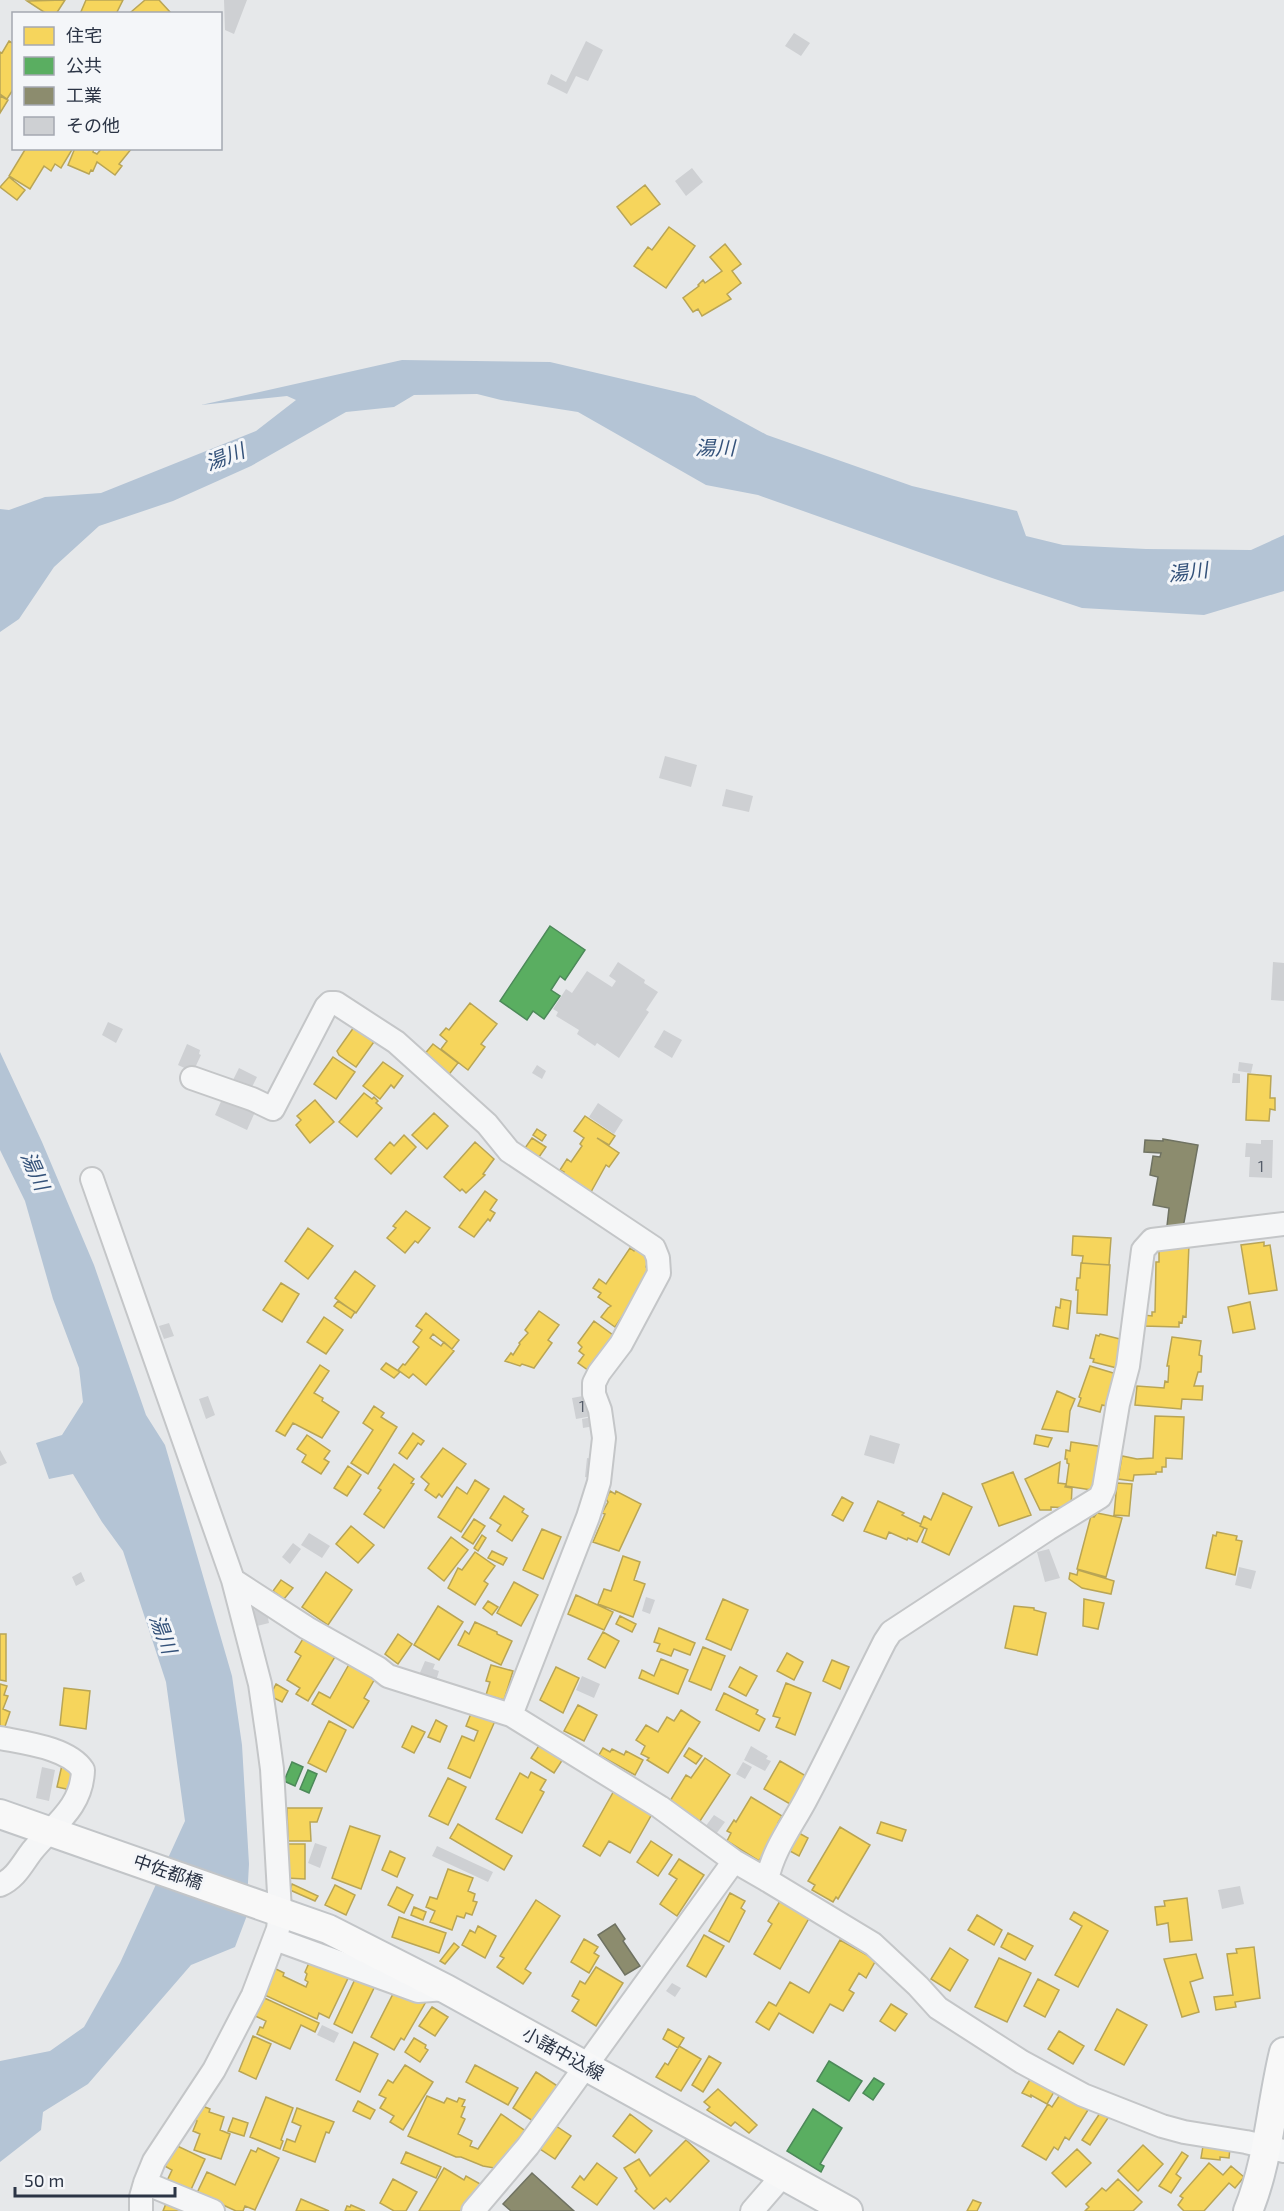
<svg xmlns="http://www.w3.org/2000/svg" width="1284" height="2211" font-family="'Exo 2','Noto Sans JP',sans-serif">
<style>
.water{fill:#b4c4d5}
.homes{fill:#f6d55c;stroke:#b9a555;stroke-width:1.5}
.public{fill:#5aae61;stroke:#4c8959;stroke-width:1.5}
.industry{fill:#8c8c6e;stroke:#6f7262;stroke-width:1.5}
.building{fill:#ced0d3}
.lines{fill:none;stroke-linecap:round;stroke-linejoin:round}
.minor-casing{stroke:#c4c6c8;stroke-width:26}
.major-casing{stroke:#c2c5c8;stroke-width:32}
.minor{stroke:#f5f6f7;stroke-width:22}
.major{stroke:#f8f8f8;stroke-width:28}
.labels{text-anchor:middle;stroke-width:6;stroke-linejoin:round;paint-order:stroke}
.number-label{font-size:15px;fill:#545c69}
.street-label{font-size:18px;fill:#2b3445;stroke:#f4f6f9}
.water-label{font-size:20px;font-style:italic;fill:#34527a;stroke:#f4f6f9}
</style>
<rect width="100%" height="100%" fill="#e6e8ea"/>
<path class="water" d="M402,360l148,2 145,34 72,39 145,51 105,25 9,25 37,9 83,4 105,1 33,-15v56l-80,24 -122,-7 -90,-30 -234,-83 -52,-10 -128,-73 -77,-12 -24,-6 -63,1 -20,12 -48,5 -95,54 -78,35 -74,25 -45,41 -35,52 -19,13v-123l9,1 36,-13 56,-4 155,-62 40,-31 -9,-4 -86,9z
M0,1052l42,90 52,123 52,150 19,30 67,231 10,69 7,119 -3,54 -11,29 -44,18 -103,119 -45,28 -2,18 -41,32v-101l50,-10 34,-24 36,-64 65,-142 -19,-139 -43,-131 -21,-29 -29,-48 -24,5 -13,-36 26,-8 21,-33 -4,-34 -26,-69 -28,-98 -25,-51z"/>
<path class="homes" d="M65,0l-9,14h-9l-20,-13z
M86,0h37l-7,14h-36z
M145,0h14l11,12 -2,2h-35l-2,-2z
M9,41l5,3v44l-7,11 -7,-5v-42l2,1z
M0,96l8,4 -8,13z
M26,148h47l-12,20 -6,-4 -4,7 -7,-5 -14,23 -21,-13z
M75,148h19l-1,4 4,2 5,-6h30l-13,16 3,2 -7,9 -18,-13 -4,9 -2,-1 -2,4 -21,-9z
M9,177l16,13 -8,10 -17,-13z
M645,185l15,19 -29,21 -14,-18z
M669,227l26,19 -29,42 -32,-22 14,-19 4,3z
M725,244l16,20 -9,7 9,12 -14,11 4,5 -29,17 -4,-7 -5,3 -10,-14 16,-12 -1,-1 5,-5 2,3 17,-12 -12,-14z
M470,1003l27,21 -16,20 4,3 -17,23 -27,-21 6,-8 -7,-6 6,-7 3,2z
M354,1027l22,12 -20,28 -17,-12 -2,-4z
M433,1044l25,19 -11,14 -24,-21z
M333,1057l22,15 -19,27 -22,-15z
M383,1062l20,14 -9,12 -3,-3 -11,14 -17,-13z
M1248,1074l23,2 -1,22h5v12l-5,-1 -1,12 -23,-1z
M364,1093l8,6 2,-2 4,4 -2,2 6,5 -25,29 -18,-15z
M315,1100l19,22 -24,21 -14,-18 5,-5 -4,-4z
M434,1113l14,13 -21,23 -15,-14z
M585,1116l30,20 -6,9 -12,-7 22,15 -10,14 -3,-2 -15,27 -28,-19 1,-1 -4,-2 7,-11 4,3 11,-16 -2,-2 4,-6 -10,-7z
M537,1129l9,6 -4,6 -9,-6z
M404,1135l12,12 -25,27 -16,-15 15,-17 4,4z
M532,1138l14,9 -7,10 -14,-9z
M475,1142l19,17 -11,15 2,1 -19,18 -4,-4 -2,2 -16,-14z
M485,1191l12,9 -7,10 5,3 -5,8 -2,-2 -14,18 -15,-10z
M406,1211l24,17 -12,15 -3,-2 -10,12 -18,-15 9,-10 -3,-2z
M308,1228l25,18 -25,33 -23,-18z
M1073,1236l38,2 -2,27 -27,-2 1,-7 -11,-1z
M1264,1242v4l6,-1 7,45 -28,4 -8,-49z
M1189,1244l-3,73 -3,-1 -1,7 -3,-1v5l-36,-1 1,-11 8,1v-4h3l1,-50h3v-15z
M638,1245l12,11 -4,11 4,2 -8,11 2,1 -7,14 -22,32 -14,-10 7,-9 3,-2 -13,-9 3,-4 -8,-5 6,-9 7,5 24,-36 4,3z
M1081,1263l29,2 -3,50 -30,-2 1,-23h-2l1,-12h3z
M355,1271l20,15 -19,27 -21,-15z
M281,1283l18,11 -17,28 -19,-12z
M1061,1299l10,2 -3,28 -15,-3 3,-19 4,1z
M338,1301l17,11 -4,6 -17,-12z
M1250,1302l5,27 -22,4 -5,-26z
M539,1311l20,14 -11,15 4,3 -18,25 -12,-4 -2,2 -15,-5 6,-8 2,2 7,-11 -1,-1 9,-10 -3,-3z
M426,1313l33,27 -7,9 -19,-15 -3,4 11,8 3,-4 10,9 -28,34 -13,-11 -4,4 -11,-8 5,-6 2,1 14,-18 -6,-5 9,-12 -6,-4z
M324,1317l19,13 -17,24 -19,-12z
M594,1321l23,17 -25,35 -14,-10 6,-8 -5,-4 3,-4 -4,-4z
M1100,1334l28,7 -7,28 -28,-7 1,-3 -4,-1 6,-23 3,1z
M1172,1337l29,4 -2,14 3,1 -1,16h-3l-4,14h9l-1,14 -20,-1 -1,10 -46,-4 2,-19 27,2 1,-7 3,1 1,-16h-2z
M386,1363l14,9 -6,6 -13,-9z
M320,1365l9,6 -15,22 9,5 -1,3 17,11 -17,26 -29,-15 -8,13 -9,-5z
M1090,1366l30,9 -9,32 -9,-2 -2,7 -22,-6 3,-8 -2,-1z
M1057,1391l18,8 -5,12 -2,21 -26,-3z
M374,1406l10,7 -3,4 16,10 -29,47 -17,-11 22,-33 -10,-7z
M1155,1416l29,1 -2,42 -16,-1v9h-4v5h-6v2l-22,1 -1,6 -15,-2 4,-23 15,3 16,-1z
M413,1433l11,8 -3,4 -3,-2 -11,16 -8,-6z
M307,1435l23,16 -6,8 5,3 -8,12 -19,-12 4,-7 -9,-6z
M1036,1435l16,3 -4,9 -14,-3z
M1071,1442l33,5 -6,44 -32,-5 3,-22 -2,-1v-4h-2l1,-9 4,1z
M443,1448l23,16 -24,33 -3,-3 -3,4 -11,-8 4,-6 -8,-7z
M1060,1462l-2,21 8,1 -1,3 7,1 -1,20 -20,-1v3h-11l-15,-31z
M394,1464l20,15 -3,4 3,1 -30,44 -20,-14 17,-24 -3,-2z
M348,1466l13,9 -14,21 -13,-8z
M1013,1472l18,43 -32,11 -17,-42z
M475,1480l14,9 -28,43 -23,-15 19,-30 10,7z
M1117,1483l15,1 -3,32 -15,-1z
M610,1491l5,3 1,-3 25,13 -22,47 -26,-9 12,-28 -3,-1 6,-11 -2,-3z
M943,1493l29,14 -23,48 -27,-13 5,-13 -7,-3 4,-10 7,4z
M504,1496l20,13 -2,3 6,4 -16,25 -15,-10 4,-6 -11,-7z
M842,1497l11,6 -10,18 -11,-6z
M878,1501l26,12 -2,2 19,9 -1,2 4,2 -7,14 -9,-4 -1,2 -18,-8 -3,7 -22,-8z
M1097,1513l25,5 -16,59 -29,-8 14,-53 3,1z
M474,1519l11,7 -12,18 -11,-7z
M351,1526l23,19 -16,18 -22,-19z
M542,1529l19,8 -18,42 -20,-9z
M1217,1532l20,4 -1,4 6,1 -7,34 -29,-7 7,-33 3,1z
M482,1535l4,3 -8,13 -4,-3z
M451,1537l17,13 -24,31 -16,-13z
M492,1551l15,7 -4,7 -15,-7z
M475,1552l20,14 -11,15 4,3 -13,21 -27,-17 10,-20 4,2z
M623,1556l17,6 -6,18 11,4 -12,33 -35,-13 6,-15 7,2z
M1078,1570l36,11 -3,13 -29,-6 -13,-9 1,-6 7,2z
M326,1572l26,18 -24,35 -26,-18z
M281,1580l12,8 -9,11 -11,-8z
M514,1582l24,13 -17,31 -24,-13z
M576,1595l37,17 -9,18 -36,-16z
M723,1599l25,11 -17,40 -25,-11z
M1084,1599l20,4 -6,26 -15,-3z
M488,1601l10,6 -6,8 -9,-7z
M438,1606l25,16 -24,38 -25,-15z
M1014,1606l20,2v2l12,3 -9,42 -32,-7z
M620,1616l16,8 -4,8 -16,-8z
M475,1622l22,10v2l15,7 -11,24 -43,-20 7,-14 4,3z
M659,1628l36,15 -5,12 -16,-6 -3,7 -14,-5 3,-7 -6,-2z
M307,1632l31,20 -30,49 -12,-7 4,-6 -13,-8 14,-24 -6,-4z
M603,1632l16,9 -14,27 -17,-9z
M0,1634h6v47l-6,-1z
M398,1634l14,10 -14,20 -13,-10z
M703,1647l22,9 -14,34 -22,-9z
M787,1653l16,9 -9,18 -17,-9z
M352,1659l25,16 -13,23 5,3 -16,27 -41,-24 7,-12 11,6z
M661,1659l27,11 -10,24 -39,-16 3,-8 12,6z
M832,1660l17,7 -9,22 -17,-8z
M491,1665l22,6 -9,29 -18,-5 4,-13 -4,-1z
M556,1667l23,11 -16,35 -23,-13z
M740,1667l17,9 -11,20 -17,-9z
M786,1683l25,10 -16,42 -19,-8 4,-9 -7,-2z
M0,1684l7,2 -3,9 4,1 -5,13 7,3 -7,20 -3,-1z
M276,1684l12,7 -6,11 -12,-6z
M64,1688l26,3 -4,38 -26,-4z
M724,1693l34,17 -2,4 9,5 -6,12 -43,-21z
M578,1705l19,10 -13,26 -20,-10z
M681,1710l19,12 -32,51 -21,-13 2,-2 -8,-4 4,-8 -9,-6 10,-15 12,7 9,-15 7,4z
M472,1711l23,10 -25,57 -22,-10 14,-32 12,5 4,-10 -12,-5z
M436,1720l11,6 -7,16 -12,-5z
M329,1721l17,9 -20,42 -18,-9z
M412,1726l13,6 -11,21 -12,-6z
M540,1744l23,15 -9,14 -23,-15z
M603,1748l7,4 2,-3 12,6 2,-4 17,9 -8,15 -36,-20z
M689,1748l13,8 -6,8 -12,-8z
M705,1758l25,17 -30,46 -30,-20 16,-26 5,3z
M780,1761l26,15 -16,28 -26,-15z
M62,1765l14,3 -5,22 -14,-3z
M531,1772l15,8 -6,10 4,2 -22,41 -26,-14 24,-46 8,5z
M448,1778l18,9 -18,38 -19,-9z
M615,1789l10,5 -2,4 29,16 -22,39 -21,-12 -9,15 -17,-10z
M751,1797l31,19 -4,7 3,2 -22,36 -32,-20 4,-8 -4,-2 7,-11 2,2z
M287,1808h35l-5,14h-7l1,19h-23z
M881,1822l25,8 -4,11 -25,-8z
M458,1824l54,32 -8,14 -54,-32z
M350,1826l30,10 -19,53 -29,-11z
M840,1827l30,18 -32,54 -2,-2 -3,5 -21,-12 3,-5 -7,-4z
M797,1832l11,6 -9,18 -11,-6z
M651,1841l21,14 -14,21 -21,-14z
M287,1844h18v35l-19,-1z
M390,1851l15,7 -8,19 -15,-7z
M679,1859l25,16 -27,41 -17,-12 17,-25 -8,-5z
M448,1869l25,9 -5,13 7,3 -2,7 4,1 -5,13 -6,-2 -2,5 -7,-2 -5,14 -22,-8 5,-11 -9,-4 4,-10 7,2z
M292,1884l26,12 -3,5 -25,-11z
M335,1885l20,10 -9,20 -21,-10z
M397,1887l16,8 -9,18 -16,-8z
M730,1893l15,8 -4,7 4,3 -16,31 -20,-11z
M783,1896l29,17 -32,56 -26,-15 18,-30 -4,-3z
M1187,1898l5,42 -22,2 -2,-19 -11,2 -2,-18 10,-1 -1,-5z
M536,1900l24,16 -35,53 6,4 -8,11 -26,-17 7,-9 -4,-2z
M414,1907l12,5 -3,8 -12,-5z
M1074,1912l34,19 -30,56 -23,-12 27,-49 -12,-7z
M977,1915l25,15 -8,15 -26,-15z
M399,1917l47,16 -7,20 -47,-16z
M478,1926l18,10 -11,22 -23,-13 8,-15 5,3z
M1008,1933l25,13 -8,14 -24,-13z
M704,1935l20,11 -18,31 -19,-11z
M584,1939l14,8 -4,6 5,3 -10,17 -18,-11z
M840,1940l36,20 -10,18 -7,-5 -10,17 5,3 -11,18 -13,-7 -17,29 -34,-20 -10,17 -13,-8 13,-20 7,4 14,-24 19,11z
M454,1943l5,4 -14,17 -5,-3z
M1254,1947l6,51 -25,4 1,5 -20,3 -2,-13 19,-2 -6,-41 10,-1 -1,-4z
M950,1948l18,12 -18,31 -19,-12z
M1196,1954l7,24 -13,4 9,30 -17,5 -18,-58z
M312,1956l38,18 -21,44 -10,-5 -2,6 -57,-26 14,-25 10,5 -1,3 23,11 2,-5 -3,-2 2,-6 -2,-2z
M999,1958l32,15 -24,49 -32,-15z
M596,1967l27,16 -27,43 -24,-15 7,-11 -7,-4 8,-15 5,3z
M357,1975l19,9 -24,49 -18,-9z
M1038,1979l21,11 -14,27 -21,-11z
M395,1990l32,10 -23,40 -3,-2 -7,12 -23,-13z
M260,1996l59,27 -4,9 -14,-7 -11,24 -33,-15 3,-7 3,1 3,-7 -15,-7z
M891,2004l16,10 -12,17 -15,-10z
M432,2007l16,10 -13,19 -16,-10z
M1117,2009l30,16 -23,40 -29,-15z
M668,2029l16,9 -6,10 -15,-9z
M1059,2031l25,15 -11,18 -25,-15z
M253,2036l18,8 -15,35 -17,-8z
M414,2038l12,7 -1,3 3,2 -8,12 -15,-10z
M354,2042l24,12 -18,38 -24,-12z
M679,2046l22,13 -20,32 -25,-14 9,-14 3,2z
M709,2056l12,7 -18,29 -11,-7z
M405,2065l28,17 -30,48 -13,-8 4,-6 -14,-8 6,-10 -7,-3 9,-15 5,3z
M475,2065l43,23 -10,17 -42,-23z
M536,2072l23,15 -23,36 -23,-15z
M1032,2076l23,14 -8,14 -16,-9v2l-9,-4z
M718,2089l39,36 -8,8 -14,-11 -4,4 -24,-16 3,-3 -6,-5z
M1061,2093l27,17 -19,30 -4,-3 -7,13 -4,-3 -8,13 -24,-14 26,-42 4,3z
M427,2096l17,7 3,-5 10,4 2,-4 6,2 -3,6 3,1 -4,10 4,2 -7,15 14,7 -2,5 8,3 23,-35 26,18 -27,37 -17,-3 -22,-9h-5l-48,-21z
M266,2097l27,11 -12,32 2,1 -3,8 -30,-12z
M358,2101l17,9 -5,9 -17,-8z
M195,2103l15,6 -1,3 15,5 -4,13 10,4 -9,25 -27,-9 6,-16 -7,-3 4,-10 -8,-3z
M297,2108l37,14 -5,11 -3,-1 -11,30 -32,-12 4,-11 8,3 6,-16 -9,-4z
M1102,2110l8,5 -20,30 -8,-5z
M630,2114l22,17 -17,22 -22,-17z
M233,2118l15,5 -4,13 -16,-5z
M553,2124l18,12 -16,23 -18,-12z
M686,2140l23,21 -39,41 -4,-4 -12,11 -19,-18 2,-2 -13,-21 15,-9 11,17z
M171,2143l34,16 -16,35 -23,-11 6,-13 -11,-6z
M1143,2145l20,19 -25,27 -20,-20z
M1203,2146l27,2 -1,10 -9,-1v3l-19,-2z
M258,2148l21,10 -24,52 -10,-4 -2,5h-7l-39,-18 10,-21 28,13 16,-35 5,2z
M1077,2149l14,14 -25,24 -14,-14z
M406,2152l35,15 -5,11 -35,-15z
M1182,2152l6,4 -12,18 5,4 -10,15 -12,-7z
M597,2163l20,15 -20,27 -25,-18 8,-11 4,4z
M1209,2163l14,12 8,-9 13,11 -9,11 -6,-5 -25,28h-20l-6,-6 5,-7 -3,-2z
M444,2168l20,12 2,-4 16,9 -10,16 -4,-2 -7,12h-42z
M393,2179l24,13 -11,19h-12l-14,-8z
M1118,2179l24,23 -9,9h-48l4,-4 -3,-3 16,-16 4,3z
M301,2199l28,12h-33z
M973,2200l8,3 -4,8h-10z
M167,2201l26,10h-30z
M351,2205l14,6h-20l2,-5 3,1z"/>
<path class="public" d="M550,926l35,24 -20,30 -5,-4 -9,14 9,6 -16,23 -11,-8 -6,9 -27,-19z
M292,1762l11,5 -8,19 -11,-5z
M308,1770l9,4 -8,19 -9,-4z
M829,2061l33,20 -13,20 -32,-20z
M874,2078l10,6 -11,16 -10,-7z
M813,2109l29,19 -22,36 4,2 -3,6 -34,-21z"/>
<path class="industry" d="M1163,1139l35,6 -15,83 -16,-2 2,-18 -16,-3 5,-28 -8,-2 3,-19 7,1 1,-4 -17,-1 1,-12 18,1z
M615,1924l10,15 -2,2 17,25 -15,9 -27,-40z
M532,2173l42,38h-63l-8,-7z"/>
<path class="building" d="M224,0h23l-13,34 -9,-4z
M794,33l16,10 -9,13 -16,-10z
M586,41l17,9 -15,31 -12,-5 -9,18 -20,-10 4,-10 15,8z
M692,168l11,14 -17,14 -11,-15z
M665,756l32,9 -6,22 -32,-9z
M726,789l27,7 -4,16 -27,-6z
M618,962l27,18 -1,3 14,9 -12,18 3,2 -30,46 -22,-15 -2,3 -18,-12 2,-4 -23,-14 2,-4 -5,-3 13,-20 6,4 15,-22 25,16 4,-6 -7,-5z
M1273,962l11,1v38l-13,-1z
M108,1022l15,7 -7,14 -14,-8z
M664,1030l18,10 -10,18 -18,-11z
M187,1044l13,6 -1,4 2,1 -8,17 -15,-7z
M1239,1062l14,2 -2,9 -13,-2z
M537,1065l9,6 -4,8 -10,-6z
M239,1068l18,9 -9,18 -18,-9z
M1233,1073l7,1v9h-8z
M223,1097l32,15 -8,18 -32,-15z
M598,1103l25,17 -9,14 -25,-17z
M1261,1140h12l-1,38 -23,-1 1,-20h-5l1,-14 15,1z
M169,1323l5,13 -10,3 -5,-13z
M588,1395l4,21 -16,3 -4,-21z
M208,1396l7,19 -9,4 -7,-20z
M592,1417l2,9 -11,2 -1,-9z
M870,1435l30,9 -6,20 -30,-9z
M0,1450l7,13 -7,3z
M587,1458l7,1 -3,19 -6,-1z
M309,1533l21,13 -8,12 -21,-13z
M293,1543l8,6 -11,15 -8,-7z
M1049,1549l11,29 -15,4 -8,-30z
M1239,1567l17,4 -5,18 -16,-4z
M81,1572l4,9 -9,5 -4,-9z
M646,1597l9,3 -5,14 -8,-3z
M257,1607l9,2 3,14 -12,3 -4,-14z
M425,1661l10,3 -2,5 6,2 -3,10 -17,-6z
M582,1676l18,8 -6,14 -18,-8z
M751,1746l17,10 -2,3 5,2 -6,10 -21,-11z
M743,1762l9,5 -7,12 -9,-5z
M42,1767l13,3 -6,31 -13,-3z
M714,1815l11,7 -9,12 -11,-7z
M315,1843l12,4 -7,21 -12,-5z
M437,1846l56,26 -5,10 -56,-26z
M1240,1886l4,18 -22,5 -4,-19z
M672,1983l9,5 -6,9 -9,-6z
M322,2025l17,8 -5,10 -17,-8z"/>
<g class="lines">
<g class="minor-casing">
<path id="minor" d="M192,1078l60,21 21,10 53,-102 4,-4h6l60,39 91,82 22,27 145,97 4,10 1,15 -38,71 -22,29 -5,10v11l6,16 4,28 -5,44 -11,35 -77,198
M92,1179l141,401 27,104 8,55 4,30 8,142 -2,18 -25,66 -39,75 -60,91 -9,22
M233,1580l74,48 71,40 10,8 123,39 149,92 74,54 33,19c6,-30 24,-53 38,-79 28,-52 53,-107 80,-160l6,-9 157,-103 52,-32 4,-9 14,-84 10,-38 15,-116 9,-10 132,-16
M0,1738c25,5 69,10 83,32 -1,38 -30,55 -51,81 -10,13 -16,27 -32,34
M767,1880l106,64 45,42 20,22 84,54 61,33 79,31 22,6 62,10 38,9
M275,1939l143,52 28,-2
M141,2211v-14l4,-14 68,28
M473,2211l55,-65 206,-285
M752,2211l31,-36"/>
</g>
<g class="major-casing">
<path id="major" d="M0,1814l328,115 118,60 402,222
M1248,2211c21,-51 23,-106 36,-159"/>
</g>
<use href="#minor" class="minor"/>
<use href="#major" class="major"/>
</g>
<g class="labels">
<g class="number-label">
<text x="1261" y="1172">1</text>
<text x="582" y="1412">1</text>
</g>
<g class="street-label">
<text transform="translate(168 1872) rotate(19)" y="6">中佐都橋</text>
<text transform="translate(563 2054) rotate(29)" y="6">小諸中込線</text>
</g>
<g class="water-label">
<text x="715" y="455">湯川</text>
<text transform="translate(225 457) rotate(-21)" y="7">湯川</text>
<text transform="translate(1188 572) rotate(-7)" y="7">湯川</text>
<text transform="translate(35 1171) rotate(66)" y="7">湯川</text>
<text transform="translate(163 1634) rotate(69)" y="7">湯川</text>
</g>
</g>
<rect x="12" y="12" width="210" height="138" fill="#f4f6f9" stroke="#a4a8b1" stroke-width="1.5"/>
<rect x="24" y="27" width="30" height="18" fill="#f6d55c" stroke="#a4a8b1" stroke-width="1.5"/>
<text x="66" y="42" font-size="18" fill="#2b3445">住宅</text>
<rect x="24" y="57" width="30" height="18" fill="#5aae61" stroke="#a4a8b1" stroke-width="1.5"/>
<text x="66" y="72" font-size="18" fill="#2b3445">公共</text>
<rect x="24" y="87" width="30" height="18" fill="#8c8c6e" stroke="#a4a8b1" stroke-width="1.5"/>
<text x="66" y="102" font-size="18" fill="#2b3445">工業</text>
<rect x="24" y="117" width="30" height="18" fill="#ced0d3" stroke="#a4a8b1" stroke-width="1.5"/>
<text x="66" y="132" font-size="18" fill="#2b3445">その他</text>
<path d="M15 2187v9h160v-9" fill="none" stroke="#2b3445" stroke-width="3"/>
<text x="24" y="2187" font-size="18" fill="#2b3445" stroke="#f4f6f9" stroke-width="4.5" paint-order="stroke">50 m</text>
</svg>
